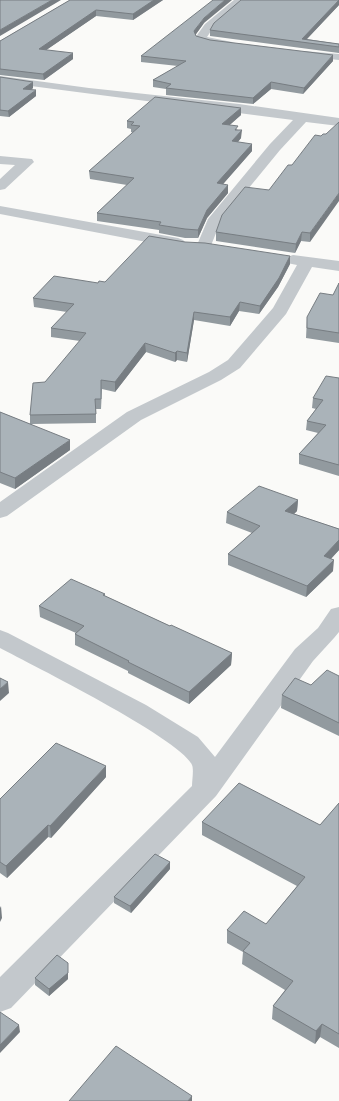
<svg xmlns="http://www.w3.org/2000/svg" width="339" height="1101" font-family="'Varela Round',sans-serif">
<style>
.lines{fill:none;stroke-linecap:round;stroke-linejoin:round}
.minor{fill:#c3c8cc;fill-rule:evenodd}
.wall{fill:#929a9f}
.shaded-wall{fill:#777d82}
.building{fill:#aab3b9;stroke:#777d82}
</style>
<rect width="100%" height="100%" fill="#fafaf8"/>
<g class="lines">
<path class="minor" d="M234,0h11l-32,28 -6,9 25,5 1,2 -1,2c-8,2 -32,-2 -37,-8l10,-14z
M304,51l35,3v6l-39,-4 -2,-2 2,-2z
M0,76l89,12 150,16 100,14v8l-33,-4 -26,28 -60,73 -10,25 -5,2 -5,-2 -3,-3 11,-26 62,-75 23,-24 -293,-38z
M0,156l32,3 2,3 -29,27 -5,1v-11l15,-14 -15,-1z
M0,206l178,32 5,2 3,3 -3,3 -5,2 -178,-34z
M293,255l46,6v10l-27,-4 -26,47 -46,54 -19,12 -80,40 -134,96 -7,2v-16l127,-90 82,-40 19,-12 45,-52 24,-43 -10,-2 -2,-3 2,-3z
M339,607v25l-5,6 -21,23 -97,135 -205,212 -11,4v-35l192,-191c0,-6 2,-16 0,-21 -11,-26 -160,-100 -192,-117v-18l8,3 138,72 52,32 17,20 80,-108 23,-21 13,-19z"/>
</g>
<path class="wall" d="M70,0h93l-30,20 -37,-4 -50,34 27,9 -29,21 -44,-5v-34z
M339,5l-32,34 32,5v9l-129,-17v-6z
M204,23l-9,12 1,1 14,4 123,21 -30,33 -32,-5 -18,15 -87,-9v-6l-13,-2v-7l25,-14 -37,-4v-6z
M0,77l33,11 -2,2 5,6 -27,21 -9,-1z
M241,108v7l-12,10 9,5 3,8 -3,4 14,9 -29,33 5,9 -21,25 -9,20h-13l-26,-5v-3l-62,-9v-8l30,-28 -37,-6 -1,-8 44,-38 -2,-1v-3l-4,-1v-7z
M321,136l-11,106 -9,-1 -6,12 -79,-12v-9l53,-42 23,-25z
M290,264l-12,23 -19,27 -20,-3 -9,15 -36,-6 -7,42 -10,-2 -2,2 -29,-10 -31,40 -13,-3 -1,20h-5v14l-65,1 39,26 -55,39 -15,-6v-71l30,12v-9l15,-33 35,-41 -29,-4v-9l16,-16 -33,-5 -1,-9 65,-15z
M339,283v60l-33,-5 1,-21 26,-22z
M339,378v98l-40,-12v-10l19,-21 -12,-3 1,-9 9,-12 -4,-1 1,-10z
M298,500l-1,11 -3,3 45,15v21l-8,9 2,12 -27,26 -78,-32v-11l24,-21 -26,-10 1,-11z
M105,594v2l65,30 62,27 -1,12 -42,39 -61,-31v-2l-53,-26v-11l1,-1 -36,-16 -1,-11z
M339,676v60l-58,-28 1,-13z
M106,777l-55,61 -3,-1 -41,41 -7,-5v-74z
M339,803v245l-19,-11 -5,7 -43,-25 1,-13 12,-16 -43,-26 1,-12 -16,-9v-13l39,-6 31,-38 -95,-51v-13l118,3z
M170,869l-39,44 -17,-10v-6z
M68,963v16l-19,17 -14,-11v-7z"/>
<path class="shaded-wall" d="M52,0h9l-61,36v-6z
M154,0h9l-30,20v-6z
M225,0h7l-28,23 -10,14v-6l10,-13z
M339,0v5l-35,37 -2,-3z
M96,10v6l-57,39v-6z
M73,53v6l-29,21 -1,-6z
M333,55v6l-30,33 1,-6z
M33,82v6l-10,7v-6z
M271,82v7l-18,15v-6z
M36,90v6l-27,21 -1,-6z
M241,108v7l-19,17v-8z
M242,130l-1,8 -9,11v-8z
M252,144v7l-35,40v-8z
M228,185v8l-21,25 -9,20v-8l9,-20z
M339,193v8l-29,41v-9z
M302,232l-1,9 -6,12 1,-9z
M290,256v8l-12,23 -19,27 1,-8z
M240,302l-1,9 -9,15v-9z
M194,312v8l-7,42v-9z
M145,343l1,9 -31,40v-10z
M177,351v9l-2,2v-9z
M70,440v10l-55,39v-11z
M298,500l-1,11 -12,11v-11z
M339,540v10l-16,17 1,-11z
M334,560l-1,11 -27,26 1,-11z
M232,653l-1,12 -42,39v-12z
M8,682l1,11 -9,8v-12z
M106,766v11l-55,61 -1,-12z
M48,825v12l-41,41 -1,-12z
M170,862v7l-39,44 -1,-7z
M1,906l1,12 -2,4v-14z
M68,963v16l-19,17v-7z
M322,1024l-2,13 -5,7 1,-13z
M19,1025l1,7 -20,21v-8z
M192,1096v5h-4z"/>
<path class="building" d="M0,0h52l-52,30z
M70,0h84l-21,14 -37,-4 -57,39 34,4 -30,21 -43,-5v-28z
M213,0h12l-21,18 -10,13 2,5 14,4 123,15 -29,33 -33,-6 -18,16 -87,-10 5,-4 -18,-4 33,-19 -45,-5z
M241,0h98l-37,39 37,5v3l-129,-17 4,-7z
M0,77l33,5 -10,7 13,1 -28,21 -8,-1z
M155,97l86,11 -19,16 16,2 -3,4h7l-10,11 20,3 -35,39 11,2 -21,25 -9,20 -13,-1 -26,-4 2,-3 -64,-9 37,-35 -45,-7 51,-45 -9,-1 3,-3 -7,-1z
M339,122v71l-29,40 -8,-1 -6,12 -80,-12 6,-17 23,-28 24,3 19,-25h4l23,-30 6,1 2,-2h3z
M149,236l36,6 20,1 85,13 -11,22 -19,28 -20,-4 -10,15 -36,-5 -7,41 -10,-2 -2,2 -30,-10 -30,39 -14,-2v19h-6l1,15 -66,1 3,-32 12,-1 41,-49 -35,-5 23,-24 -41,-6 21,-22 44,7 1,-2 6,1z
M339,283v50l-32,-5v-11l13,-24 13,2z
M326,376l13,2v87l-40,-11 27,-29 -19,-4 16,-21 -10,-2z
M0,412l70,28 -55,38 -15,-6z
M259,486l39,14 -13,11 54,18v11l-15,16 10,4 -27,26 -79,-32 32,-28 -33,-14z
M71,579l34,15 -2,1 67,31 1,-1 61,28 -43,39 -61,-30 1,-1 -54,-27 9,-8 -45,-20z
M327,670l12,6v47l-57,-28 13,-17 16,7z
M0,678l8,4 -8,7z
M56,743l50,23 -56,60 -2,-1 -42,41 -6,-4v-63z
M239,783l81,42 19,-22v231l-17,-10 -6,7 -43,-25 20,-25 -50,-30 7,-8 -23,-13 17,-19 22,13 39,-47 -103,-55z
M155,854l15,8 -40,44 -16,-9z
M57,955l11,8v10l-19,16 -14,-11z
M0,1012l19,13 -19,20z
M116,1046l76,50 -4,5h-119z"/>
</svg>
